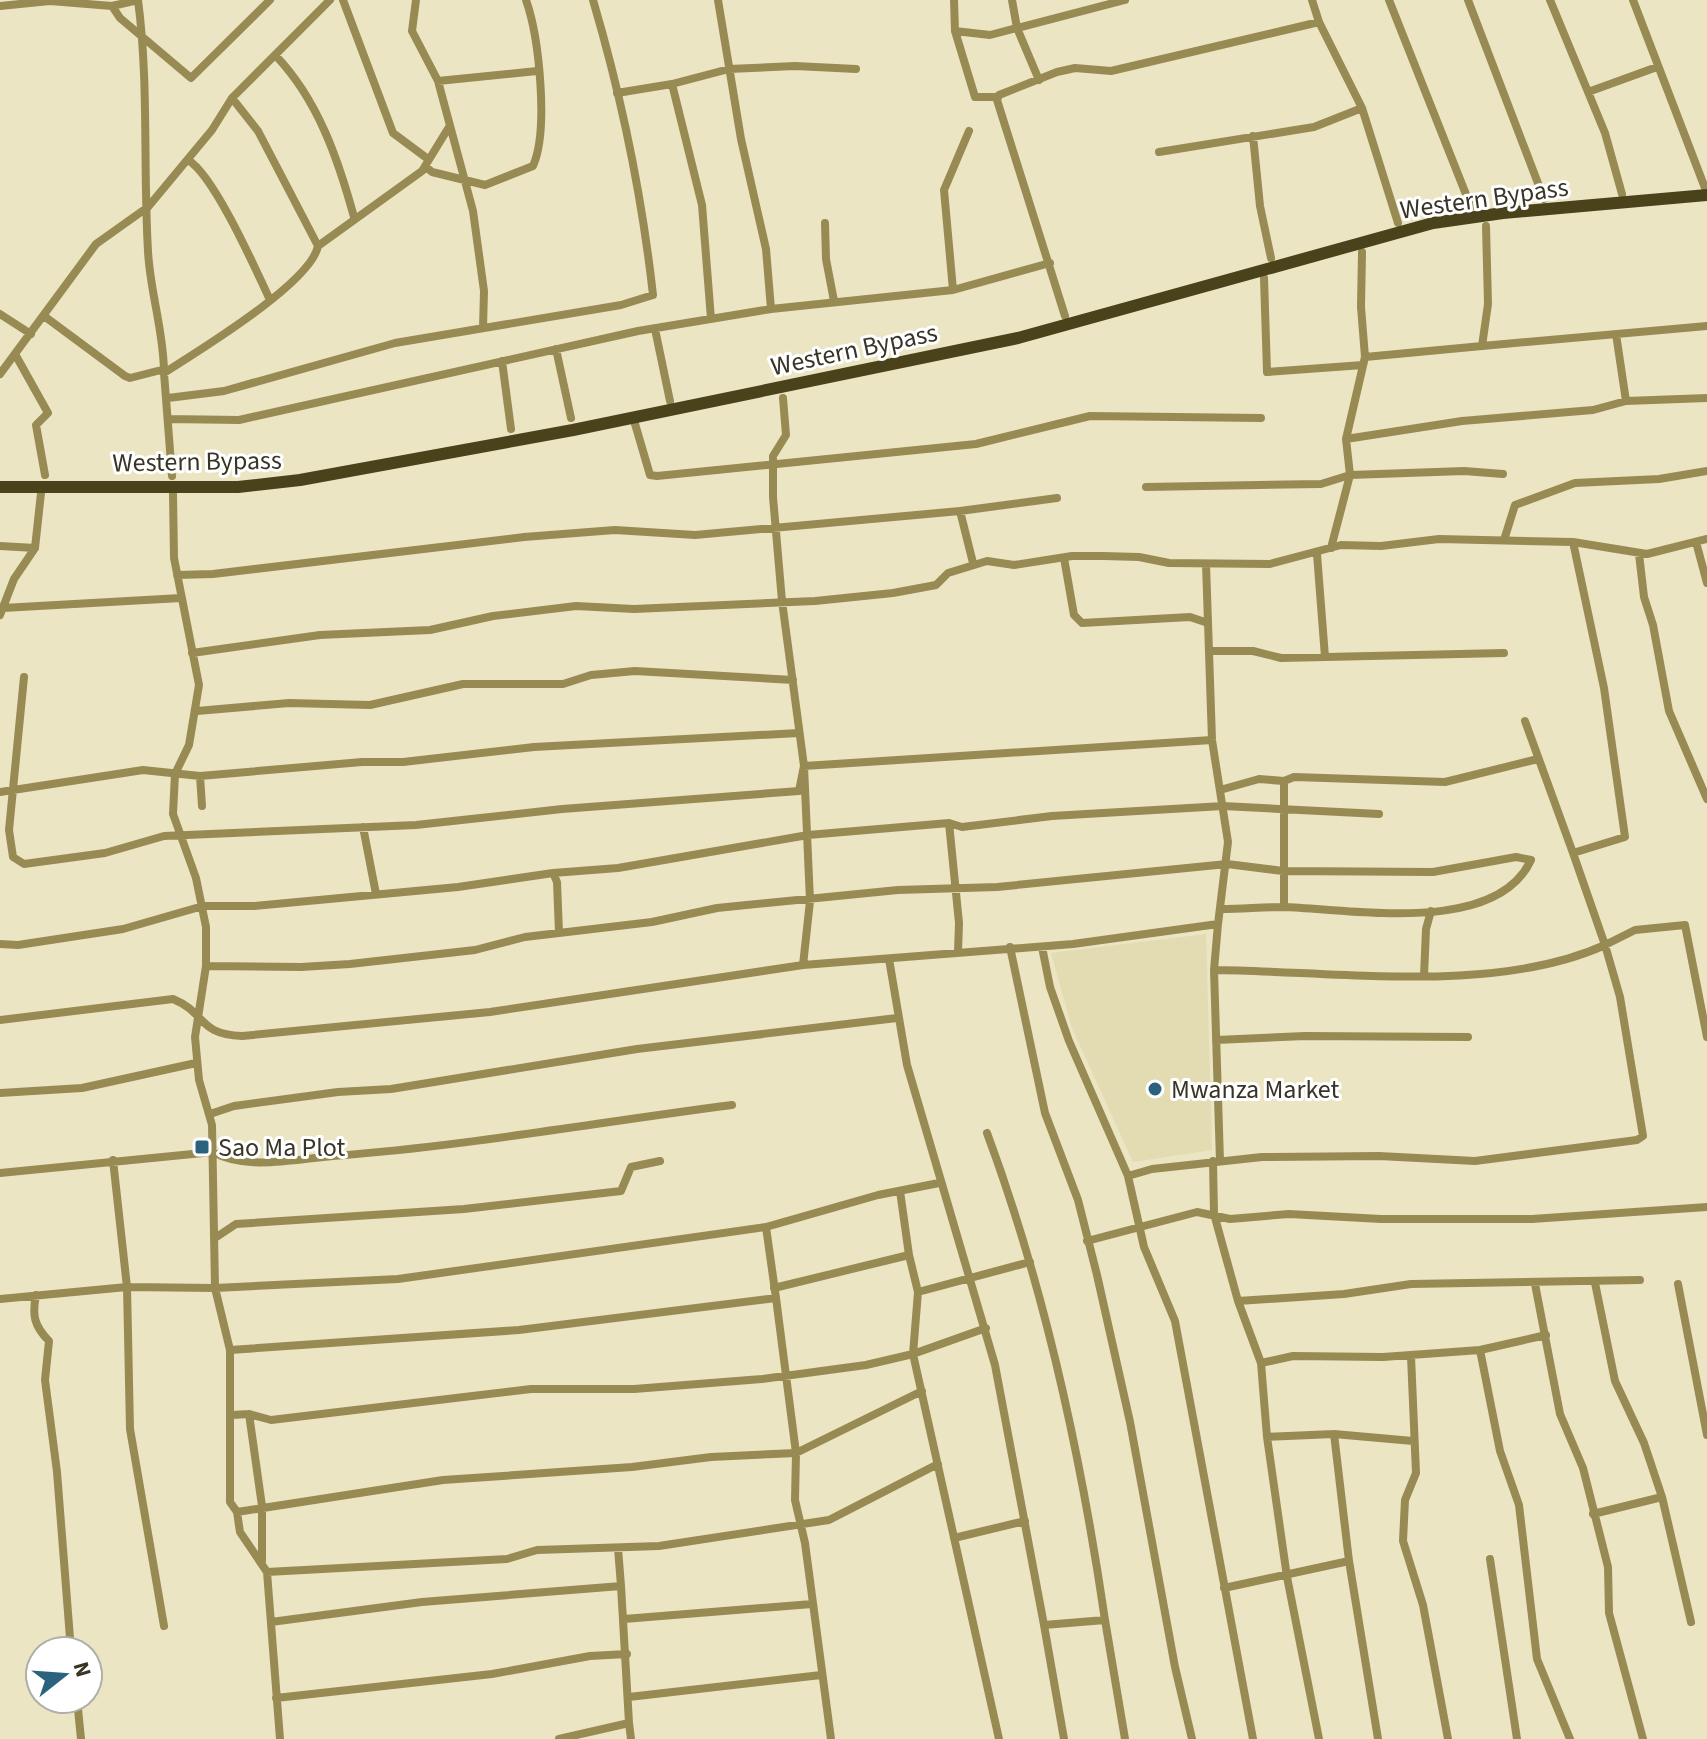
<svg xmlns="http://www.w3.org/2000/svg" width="1707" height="1739" font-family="'Source Sans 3',sans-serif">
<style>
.built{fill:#e3dbb1}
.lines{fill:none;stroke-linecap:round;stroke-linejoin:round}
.minor{stroke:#978b53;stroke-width:8}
.primary{stroke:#4a421b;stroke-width:12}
.poi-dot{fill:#2b627d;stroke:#fff;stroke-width:3}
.labels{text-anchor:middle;stroke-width:6;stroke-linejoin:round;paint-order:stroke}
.street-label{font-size:26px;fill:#383527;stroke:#fff}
.poi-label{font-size:26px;fill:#383527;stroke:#fff;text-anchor:start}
</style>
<rect width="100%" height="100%" fill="#ece5c3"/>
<path class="built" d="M1206,934l6,216 -79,12 -61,-134 -21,-75z"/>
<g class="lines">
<path class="minor" d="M138,0c11,83 5,167 10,251 2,41 16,81 16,122 34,-22 147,-90 154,-127l104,-75 27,-44
M343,0l50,133 35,26
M416,0l-4,31 26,50 35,130 11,80 -1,37
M718,0l23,139 25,110 5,60
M954,0l1,31 20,66h22
M1012,0l5,28 22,52
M1312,0l7,22
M1389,0l82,207
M1468,0l76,199
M1550,0l55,133 17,61
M1633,0l72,188
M0,6l50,-5 62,5 8,12 71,60 79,-78
M112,6l26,-6
M955,31l35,4 135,-35
M276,56c42,44 62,103 78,161
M438,81l99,-10
M672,84l30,121 9,114
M1588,92l69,-25
M617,93l55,-9 57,-15 66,-3 61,3
M232,98l26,33 60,115
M1253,136l7,70 11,52
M1159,152l155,-25 48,-19
M188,160c26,15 68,110 82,140
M425,166l7,6 53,13 48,-19c16,-36 6,-129 -7,-166
M825,223l1,36 8,42
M1264,278l3,94 96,-7
M953,290l-9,-100 25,-59
M0,314l31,20
M44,316l81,60 5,2 35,-9
M1065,316l-68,-216 2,-5 58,-23 18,-4 36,3 208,-49 43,86 36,115
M655,329l15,72
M1616,334l10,67
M1482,346l225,-20
M556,349l15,69
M15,354l33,59 -12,12 9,50
M1365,357l117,-11 6,-42 -2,-78
M502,361l9,68
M164,373l8,103
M0,374l96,-130 52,-37 64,-77 20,-32 98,-98
M168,398l56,-7 171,-48 226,-38 32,-10c-11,-99 -32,-200 -60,-295
M783,398l3,37 -13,21v41l9,104 22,165 6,135 -7,64
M633,417l17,58 7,1 319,-32 114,-28 171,2
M169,419l70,1 399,-89 133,-22 182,-19 97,-27
M1346,439l116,-18 131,-11 33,-9 81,-3
M1146,487l175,-3 29,-9 114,-4 39,3
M960,511l13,52
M1504,540l11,-35 60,-22 84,-4 48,-8
M1573,542l31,146 21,149 -52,16 32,92 30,-15 50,-5 22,112
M1696,542l11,41
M0,546l35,2
M1331,548l19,-73 -4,-36 19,-82 -4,-50 1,-55
M1317,554l8,103
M1639,554l5,43 9,28 16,86 38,88
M1064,558l10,57 8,8 108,-6 18,6
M1206,564l6,176 16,102 -10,82
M177,575l36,-1 311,-37 91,-7 80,5 265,-24 97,-13
M3,608l178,-10
M0,615l14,-36 21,-31 6,-55
M1210,651h43l28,7 223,-5
M192,653l128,-18 110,-5 63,-14 83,-10 58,3 181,-8 78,-8 43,-8 12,-12 39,-12 27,4 58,-9h31l36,1 30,6 101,1 71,-19 40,1 58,-7 134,3 74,12 60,-15
M24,677l-15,153 4,27 11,7 81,-11 59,-17 252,-11 146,-16 237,-18 5,-25 408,-26
M197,711l92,-8 81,2 93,-21h100l28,-9 44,-4 158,9
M1525,721l48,132
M200,776l2,30
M1284,781v126
M1220,790l39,-11 25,2 10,-4 151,5 93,-23
M0,792l143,-22 57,6 162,-14h41l131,-15 265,-14
M949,823l10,100 -1,29
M363,827l13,67
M553,873l65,-5 190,-33 141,-12 13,4 90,-11 171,-10 156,8
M0,944l18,1 105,-16 80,-23h51l204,-19 95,-14 4,9 2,51
M1010,947l35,166 33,87 19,75 33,147 45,245 17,72
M1042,947l8,40 19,54 59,135 16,71 31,74 78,418
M889,959l18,106 88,300 49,260 61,-5 20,119
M206,966l95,1 49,-3 125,-14 50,-13 127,-15 65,-14 181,-18 99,-3 230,-23 56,7 150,1 83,-15 15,3c-35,76 -180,49 -247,47 -21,0 -42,2 -62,2
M1424,976l2,-47 5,-18
M0,1020l173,-21c34,14 24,35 69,37l248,-24 313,-47 270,-21 145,-20 -4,46 6,191
M1216,1040l89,-4 163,1
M0,1093l82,-5 114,-25
M210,1114l24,-8 104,-14 53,-3 246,-40 260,-31
M987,1133c58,156 94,323 118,487
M113,1160l14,127 3,142 34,197
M1213,1161l1,53 24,87 23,62 6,74 20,140 32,162
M0,1173l213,-21c34,19 83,7 120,4 134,-10 266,-34 399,-51
M1128,1176l24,-7 110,-12 117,-1 96,5 162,-21 6,-4 -23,-139 -15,-52c-110,50 -272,26 -391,25
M900,1191l9,64 9,37 -5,62 86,385
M766,1227l112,-32 61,-12
M215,1238l21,-14 228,-15 157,-18 10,-24 29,-6
M1087,1241l110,-29 33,7 59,-5 92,5h151l175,-12
M1535,1284l25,130 23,54 25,99 1,46 34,126
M1678,1284l29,151
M774,1288l135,-33
M918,1292l112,-30
M36,1295c-4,20 -2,31 13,46l-4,39 12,92 14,179
M776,1298l20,155 -1,47 10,43 26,196
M0,1299l127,-12 88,1 -3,-163 -13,-45 -4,-43 11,-71v-39l-10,-49 -23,-64 2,-40 14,-29 10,-60 -25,-127 -1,-64
M1238,1301l106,-7 67,-10 229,-4
M1546,1335l-66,15 20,101 19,54 18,154 33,80
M230,1350l289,-20 257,-32 -10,-71 -368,52 -183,9 15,62v152l7,10 3,20 27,40 13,167
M1411,1356l5,117 -11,27 -2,41 20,64 25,134
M1261,1363l32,-7 90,1 97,-7
M249,1414l13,92v55
M232,1415l17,-1 22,6 260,-31h103l128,-10 104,-14 47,-11 73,-26
M1334,1434l15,127 29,178
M1267,1437l67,-3 79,7
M1662,1497l29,125
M237,1512l206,-32 189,-13 79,-10 85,-4 126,-62
M1593,1514l69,-17 -18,-54 -29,-62 -20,-98
M954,1538l71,-17
M618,1548l3,38
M1490,1559l27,180
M267,1572l240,-13 30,-9 122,-4 170,-26 109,-56
M1224,1588l125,-27
M624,1619l188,-15
M271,1622l151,-20 199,-16 8,137
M1044,1625l20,114
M629,1697l192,-22
M276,1698l216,-24 98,-18 37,-2
M77,1699l4,40
M559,1739l70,-16 2,16"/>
<path class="primary" d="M0,487h238l62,-7 273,-50 445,-92 415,-115 70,-10 204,-18"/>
</g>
<g class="poi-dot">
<circle cx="1155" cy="1089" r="8"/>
<rect x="194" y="1139" width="16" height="16" rx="4"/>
</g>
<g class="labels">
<g class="street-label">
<text transform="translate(1484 198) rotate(-8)" y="9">Western Bypass</text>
<text transform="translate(854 349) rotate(-12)" y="9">Western Bypass</text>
<text transform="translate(197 461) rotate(-1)" y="9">Western Bypass</text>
</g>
<g class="poi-label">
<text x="1171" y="1098">Mwanza Market</text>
<text x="218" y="1156">Sao Ma Plot</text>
</g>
</g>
<g transform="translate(64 1675) rotate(73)"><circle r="38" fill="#ffffff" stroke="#afaea9" stroke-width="2"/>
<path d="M0-6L14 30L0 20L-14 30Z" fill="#2b627d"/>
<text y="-12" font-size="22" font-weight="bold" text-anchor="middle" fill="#383527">N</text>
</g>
</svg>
